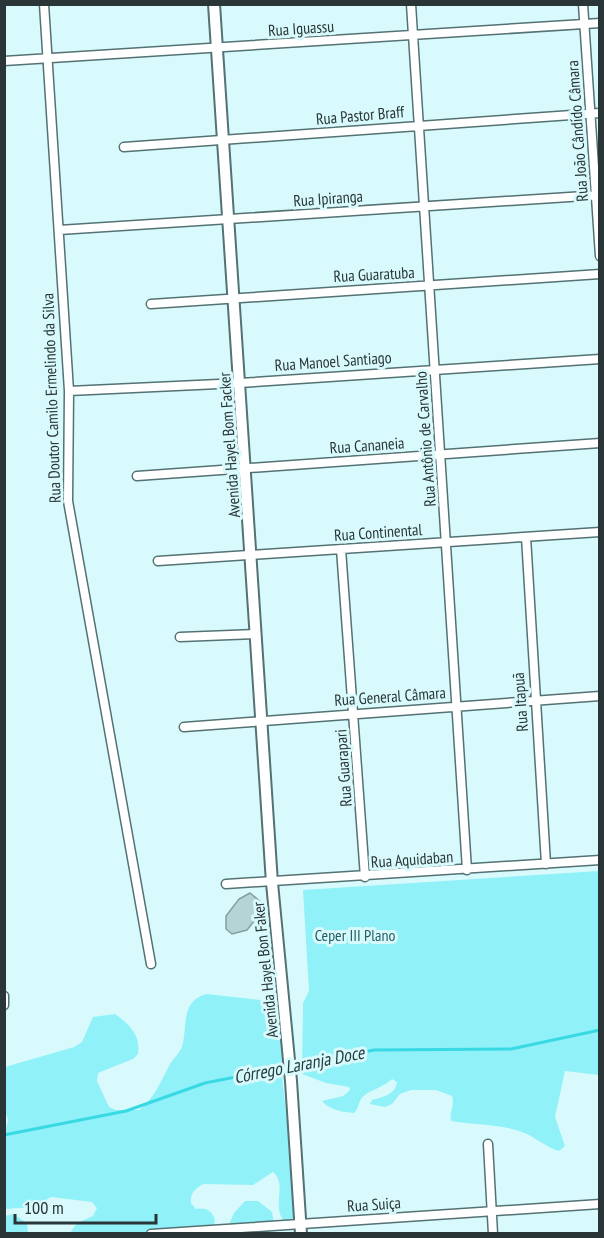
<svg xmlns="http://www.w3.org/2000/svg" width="604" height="1238" font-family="'PT Sans Narrow',sans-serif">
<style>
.green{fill:#91f1f8}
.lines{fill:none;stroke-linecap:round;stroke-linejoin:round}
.stream{stroke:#39d9e4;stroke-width:3}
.building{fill:#b4d4d6;stroke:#81a0a2;stroke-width:1.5}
.minor-casing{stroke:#547173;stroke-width:11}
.tertiary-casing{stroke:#547173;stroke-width:14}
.minor{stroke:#fff;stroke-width:8}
.tertiary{stroke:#fff;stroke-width:10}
.labels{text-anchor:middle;stroke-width:6;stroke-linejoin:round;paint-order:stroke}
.street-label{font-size:16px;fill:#293536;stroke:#d9fafc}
.park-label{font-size:16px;fill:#215f63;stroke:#d9fafc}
.water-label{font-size:18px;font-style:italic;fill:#243d3f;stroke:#d9fafc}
</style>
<rect width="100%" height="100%" fill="#d9fafc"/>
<path class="green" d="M599,871v204l-34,-4 -10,46 10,29 -6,5c-14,-4 -23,-14 -37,-19 -22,-8 -48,-7 -71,-11 -2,-9 4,-15 1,-25l-16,-6h-25l-11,4 -8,10 -7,3 -15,-3 2,-4c11,-3 23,-5 25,-18l-5,-3c-10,10 -25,11 -31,20 -3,5 -2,9 -7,14 -11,-1 -25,-3 -32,-12l21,-5 7,-6 -1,-3 -23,-4 -24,-9 1,-71 6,-12 -6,-101z
M207,994l53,6 7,4 4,7 13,34 -3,23 7,61 5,16 5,67 -9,10 -5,-1c-13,-16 4,-36 -11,-49l-20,13 -50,-1c-8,5 -13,9 -12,19l5,6c10,-2 17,2 19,12l-3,8 4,4h-146l7,-10 16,-7 4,-8 -5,-6 -41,-5 -18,10 -28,2 -1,-73 4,-16 -3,-9v-44l69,-20 8,-5 11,-25 22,-3c14,10 26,21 23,40l-5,5 -35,14 -1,8 12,26 7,3h23c15,-12 20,-25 29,-42 3,-7 9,-12 13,-19 8,-18 -3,-48 26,-55z
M245,1201h13l14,11 2,13 -5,8 -44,1 9,-21z
M13,1214l14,9 1,10h-23v-17z"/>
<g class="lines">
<path class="stream" d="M293,1066l81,-16 137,-1 89,-19
M4,1135l122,-24 79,-28 81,-16"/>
</g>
<path class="building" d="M250,893l12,10 -2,11 -13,16 -15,4 -6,-5v-13l13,-17z"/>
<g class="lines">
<g class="minor-casing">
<path id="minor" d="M44,4l25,387 -1,110 83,463
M411,4l56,866
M583,4l17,252
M4,61l596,-38
M124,147l476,-34
M59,230l541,-35
M151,304l449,-30
M69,391l171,-8 360,-24
M137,476l463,-33
M526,537l20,327
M341,549l24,328
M158,561l442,-29
M180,637l76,-3
M184,727l416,-31
M226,884l374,-24
M4,996v9
M488,1144l5,90
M151,1234l449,-30"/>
</g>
<g class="tertiary-casing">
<path id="tertiary" d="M214,4l58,879 19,198 10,153"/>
</g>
<use href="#minor" class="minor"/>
<use href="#tertiary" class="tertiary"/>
</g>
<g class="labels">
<g class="street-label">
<text transform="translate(301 28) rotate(-4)" y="6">Rua Iguassu</text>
<text transform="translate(360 115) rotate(-5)" y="6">Rua Pastor Braff</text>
<text transform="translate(577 131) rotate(-94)" y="6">Rua João Cândido Câmara</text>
<text transform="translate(328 198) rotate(-4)" y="6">Rua Ipiranga</text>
<text transform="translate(374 274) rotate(-3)" y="6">Rua Guaratuba</text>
<text transform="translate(333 361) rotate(-4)" y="6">Rua Manoel Santiago</text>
<text transform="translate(51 398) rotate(-92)" y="6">Rua Doutor Camilo Ermelindo da Silva</text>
<text transform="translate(425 439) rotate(-94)" y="6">Rua Antônio de Carvalho</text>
<text transform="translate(229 445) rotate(-94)" y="6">Avenida Hayel Bom Facker</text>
<text transform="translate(367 445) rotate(-4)" y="6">Rua Cananeia</text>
<text transform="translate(378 532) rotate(-4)" y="6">Rua Continental</text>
<text transform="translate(390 696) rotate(-4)" y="6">Rua General Câmara</text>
<text transform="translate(520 702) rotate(-94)" y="6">Rua Itapuã</text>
<text transform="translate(343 768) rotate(-94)" y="6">Rua Guarapari</text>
<text transform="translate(412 859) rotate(-4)" y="6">Rua Aquidaban</text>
<text transform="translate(265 970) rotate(-96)" y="6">Avenida Hayel Bon Faker</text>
<text transform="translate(374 1204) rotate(-4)" y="6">Rua Suiça</text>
</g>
<g class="park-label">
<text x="355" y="941">Ceper III Plano</text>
</g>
<g class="water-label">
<text transform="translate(299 1065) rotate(-11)" y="6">Córrego Laranja Doce</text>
</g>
</g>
<rect width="604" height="1238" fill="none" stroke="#293536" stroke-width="12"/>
<path d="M15 1214v9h141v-9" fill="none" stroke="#293536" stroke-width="3"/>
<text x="24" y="1214" font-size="18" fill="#293536" stroke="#d9fafc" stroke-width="4.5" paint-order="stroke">100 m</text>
</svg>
